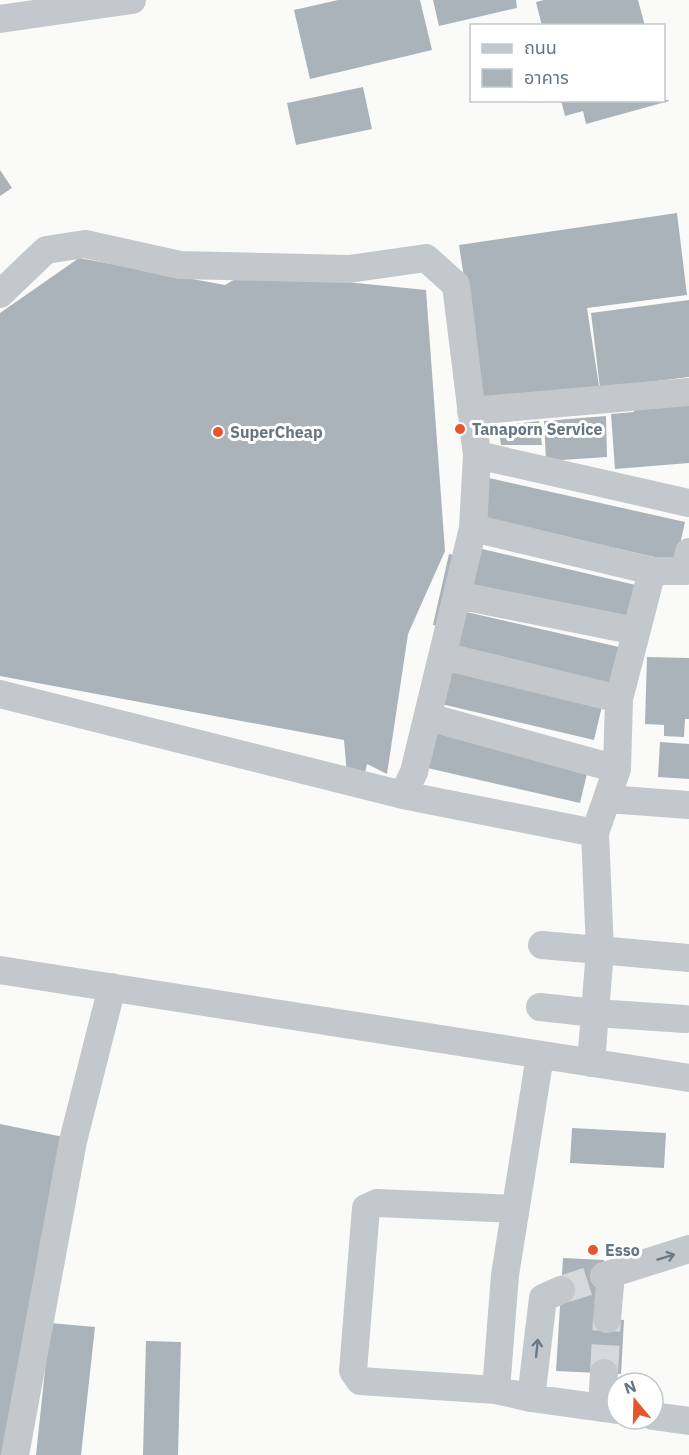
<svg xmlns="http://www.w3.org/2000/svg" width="689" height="1455" font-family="'IBM Plex Sans','Noto Sans Thai',sans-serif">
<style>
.building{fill:#aab3b9}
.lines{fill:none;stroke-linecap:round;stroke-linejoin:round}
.minor-tunnel{stroke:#d5d9db;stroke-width:28;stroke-dasharray:28 14;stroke-linecap:butt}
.minor{stroke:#c3c8cc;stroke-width:28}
.oneway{stroke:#6a7a87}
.poi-dot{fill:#e4572e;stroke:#fff;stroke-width:2}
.labels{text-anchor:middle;stroke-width:6;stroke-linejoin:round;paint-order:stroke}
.poi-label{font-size:16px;font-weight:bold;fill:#657683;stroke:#fff;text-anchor:start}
</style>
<rect width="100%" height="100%" fill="#fafaf8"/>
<path class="building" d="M338,0h82l12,50 -122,29 -16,-69z
M433,0h83l1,8 -78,18z
M544,0h94l7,26h-103l-6,-24z
M363,87l9,42 -76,16 -9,-42z
M561,100h107l1,1 -83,23 -3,-13 -18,5z
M0,170l12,18 -12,8z
M677,213l10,82 -100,13 12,78 -116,17 -24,-158z
M79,258l146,27 22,-13 179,18 19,261 -37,83 -21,140 -20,-10 -2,9 -18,1 -3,-34 -344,-64v-363z
M689,300v77l-89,11 -9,-75z
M689,396v67l-74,6 -4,-55 23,-2 -1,-12z
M606,416l1,41 -61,4 -2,-40z
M539,421l3,24h-41l-3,-19z
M489,478l196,44 -9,40 -197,-45z
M482,549l158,37 -10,38 -168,-13 157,36 -9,39 -157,-37 4,-18 -24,-6 16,-71 30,6z
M647,657l42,1v61h-4l-1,18 -20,-1v-11l-19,-1z
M446,665l157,37 -9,38 -157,-37z
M432,728l157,37 -9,38 -157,-36z
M660,742l29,2v35l-31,-2z
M0,1124l73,15 -71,316h-2z
M572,1128l94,5 -2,35 -94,-5z
M563,1258l41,2 -3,58 23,2 -3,54 -65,-3z
M50,1323l45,4 -14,128h-45z
M146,1341l35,1 -3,113h-35z"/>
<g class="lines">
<path class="minor-tunnel" d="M561,1290l43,-14
M604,1373l3,-54"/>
<path class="minor" d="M0,19l132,-19
M0,294l46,-44 39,-6 95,21 169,4 77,-11 30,27 21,170 212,48
M471,411l218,-19
M473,528l179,43
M457,595l16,-67 4,-73
M443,656l176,43
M0,694l403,101
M428,717l189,52
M607,799l82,6
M595,833l-192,-38 11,-23 43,-177 179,36
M542,945l147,13
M0,970l689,108
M540,1007l55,6 90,6
M540,1056l-35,219 -9,115 35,8 86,12
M591,1063l9,-113 -5,-117 22,-64 2,-70 33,-128h33l4,-19
M604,1276l85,-27
M607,1319l4,-45
M496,1390l-136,-9 -7,-10 13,-163 11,-5 138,6
M531,1398l12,-100 18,-8
M602,1408l2,-35
M653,1416l36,5
M15,1455l58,-314 39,-154"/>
</g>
<defs><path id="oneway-shaft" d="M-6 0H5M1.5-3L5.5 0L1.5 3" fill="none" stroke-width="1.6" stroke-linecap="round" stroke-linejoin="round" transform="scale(1.5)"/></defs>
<g class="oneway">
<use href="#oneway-shaft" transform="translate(666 1257) rotate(-17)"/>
<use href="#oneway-shaft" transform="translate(537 1348) rotate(-84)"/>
</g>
<g class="poi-dot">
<circle cx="460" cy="429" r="6"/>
<circle cx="218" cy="432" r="6"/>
<circle cx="593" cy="1250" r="6"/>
</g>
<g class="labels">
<g class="poi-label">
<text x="472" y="435">Tanaporn Service</text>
<text x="230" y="438">SuperCheap</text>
<text x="605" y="1256">Esso</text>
</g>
</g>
<rect x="470" y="24" width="195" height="78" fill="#ffffff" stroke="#c1c8cd" stroke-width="1.5"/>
<rect x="482" y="44" width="30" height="9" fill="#c3c8cc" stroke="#c1c8cd" stroke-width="1.5"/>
<text x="524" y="54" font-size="18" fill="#657683">ถนน</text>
<rect x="482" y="69" width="30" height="18" fill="#aab3b9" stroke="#c1c8cd" stroke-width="1.5"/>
<text x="524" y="84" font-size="18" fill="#657683">อาคาร</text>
<g transform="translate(635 1401) rotate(341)"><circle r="28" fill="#ffffff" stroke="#c1c8cd" stroke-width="1.5"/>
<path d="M0-4.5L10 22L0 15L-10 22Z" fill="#e4572e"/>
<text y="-9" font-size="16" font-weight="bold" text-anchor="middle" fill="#657683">N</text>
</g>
</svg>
